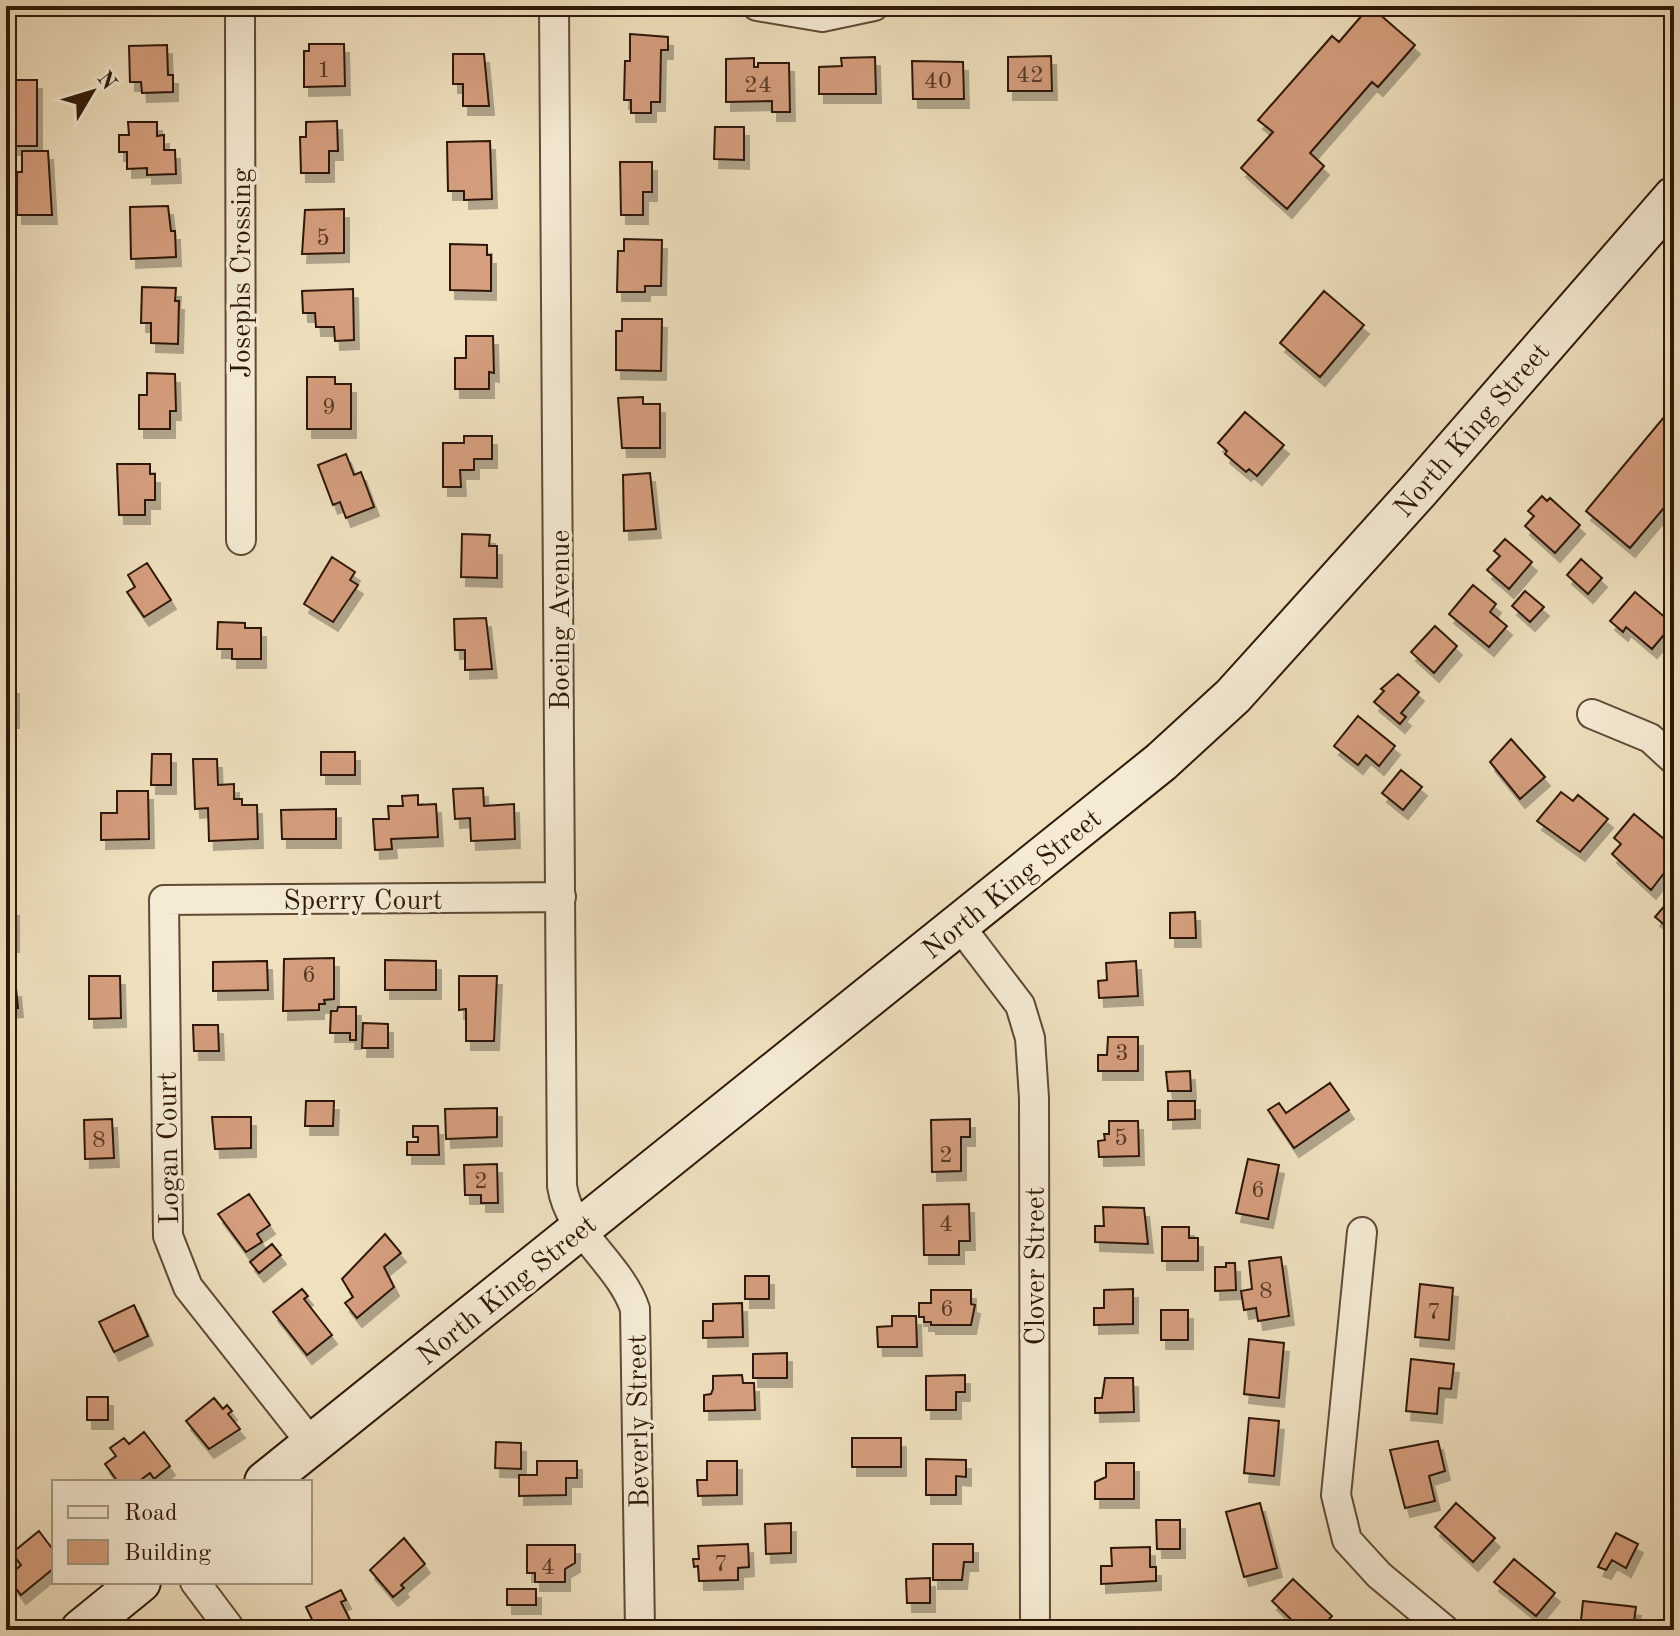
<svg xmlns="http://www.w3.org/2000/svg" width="1680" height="1636" font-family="'Old Standard TT',serif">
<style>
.building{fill:#d59e7e;stroke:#2f1807;stroke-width:2;filter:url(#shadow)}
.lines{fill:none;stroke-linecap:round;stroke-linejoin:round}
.street-casing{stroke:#5f4a35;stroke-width:32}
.secondary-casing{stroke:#2f1807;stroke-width:44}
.street{stroke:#f5ebd5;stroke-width:28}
.secondary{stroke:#f5ebd5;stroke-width:40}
.labels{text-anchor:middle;stroke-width:7;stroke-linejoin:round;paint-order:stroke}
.number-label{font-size:24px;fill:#583a25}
.street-label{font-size:28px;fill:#2f1807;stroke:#f5ebd5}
</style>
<defs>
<filter id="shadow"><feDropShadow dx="5" dy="9" stdDeviation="0" flood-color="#0004"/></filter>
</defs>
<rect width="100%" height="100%" fill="#efe0be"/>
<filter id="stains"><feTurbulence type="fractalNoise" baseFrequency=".0025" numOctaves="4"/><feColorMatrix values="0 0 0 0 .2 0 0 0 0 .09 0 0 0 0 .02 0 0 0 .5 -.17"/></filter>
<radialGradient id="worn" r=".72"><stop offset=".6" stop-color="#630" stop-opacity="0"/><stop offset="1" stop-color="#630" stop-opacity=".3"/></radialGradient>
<path class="building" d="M1370,6l45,39 -37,42 -6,-5 -62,71 14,13 -37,43 -46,-41 32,-36 -15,-12 74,-84 7,6z
M1661,6h13v11z
M630,34l38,3v13h-7l-1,52h-9v11h-20v-13h-7l1,-39h5z
M309,44h35l1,42 -41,1v-36h5z
M167,45l1,30h5v17l-31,1 -1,-11h-11l-1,-36z
M453,54h31l5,52h-26v-22h-10z
M1051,56l1,35h-44v-34z
M875,57l1,37h-57v-27l23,-1 -1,-8z
M754,58v9h4v-4h31l1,49h-18v-11l-46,1v-43z
M912,61l51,1 1,37h-51z
M6,80h31v66h-31z
M337,121l1,30h-9v22h-28l-1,-36h6v-15z
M128,122h29v14l7,-1v15h11l1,24 -29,1v-7l-20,1v-17h-8v-17h10z
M715,127h29v33l-30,-1z
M490,141l2,58 -28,1v-9h-16l-1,-49z
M22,151h26l4,64h-35v-43h5z
M620,162h32v30h-9v23h-22z
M168,206l3,25h4l1,26 -45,2 -1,-52z
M344,209v44l-42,1 3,-44z
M624,239l38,1 -1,46h-16v6h-28l1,-41h6z
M450,244l37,1v10h4v36l-41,-1z
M142,287l34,1 -1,13h4l-1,43 -27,-1v-20h-10z
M353,289l1,51 -19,1 -1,-14h-18l-1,-14h-12l-1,-22z
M1324,291l40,34 -44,52 -40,-34z
M622,319h40l-1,52 -45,-1v-39h6z
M466,336h27l1,37 -5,-1v17h-34v-31h11z
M147,373l28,1 1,37h-6v18h-31v-34h8z
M307,377h28v7h16v45h-44z
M643,397v7h17v44h-38l-4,-50z
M1674,405v91l-44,52 -44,-37z
M1245,412l39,33 -27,31 -8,-7 -3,3 -21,-18 2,-3 -9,-8z
M464,436h28v23h-18v11h-14l1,17h-18v-44h21z
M346,454l8,21 7,-3 13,35 -28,11 -6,-16 -7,3 -15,-40z
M117,464h33v10h5v26h-10v15h-26z
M650,473l6,56 -32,2 -1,-56z
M1542,496l5,5 3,-3 30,27 -25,28 -30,-27 9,-10 -6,-5z
M462,534l28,1 -1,11h8v32l-36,-1z
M1505,539l27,23 -23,27 -22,-19 13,-14 -6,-5z
M332,557l23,15 -5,8 8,5 -25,37 -29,-18z
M1581,559l21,19 -14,16 -21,-19z
M147,563l24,37 -27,17 -17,-25 8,-5 -7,-12z
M1473,585l23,19 -6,8 17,14 -18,21 -40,-33z
M1525,591l19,16 -14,15 -18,-16z
M1635,592l38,32 -21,25 -26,-22 -3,5 -13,-11z
M486,618l6,51 -27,1v-20h-10l-1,-31z
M218,622l27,1v5h16v31h-29v-10h-15z
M1435,626l22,20 -23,27 -23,-21z
M1674,661v17l-8,-7z
M1398,674l21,18 -18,21 5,4 -6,7 -26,-22 10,-11 -3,-2z
M6,685h8v34h-8z
M1358,716l37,30 -16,20 -13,-11 -8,10 -24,-19z
M1511,739l34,38 -25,22 -30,-37z
M321,752h34v23h-34z
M152,754h19v31h-20z
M193,759h24l1,26 16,-1v15h8v6h15l1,34 -49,2 -1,-33 -13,1z
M1401,770l21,17 -19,23 -21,-17z
M483,788l1,18 30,-2 1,35 -44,2 -1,-23 -15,1 -2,-30z
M117,791h31l1,48 -48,1v-27h16z
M1561,792l12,9 5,-6 30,24 -28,33 -43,-31z
M418,795v10l18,-1 2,33 -47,2 1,10 -17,1 -2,-31h16l-1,-13h15l-1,-10z
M336,809v30h-54l-1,-29z
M1634,814l36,30 -6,8 10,8 -23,30 -39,-36 9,-10 -7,-6z
M1674,895v38l-19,-16z
M6,907h8v36h-8z
M1195,912l1,26h-26v-25z
M334,958v41l-10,1 1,4h-6v6l-36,1 1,-52z
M385,960l51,1v29h-51z
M267,961l1,29 -55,1v-29z
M1136,961l2,35 -39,2 -1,-17 9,-1 -1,-17z
M89,976h31l1,42 -32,1z
M459,976h38l-3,65h-28v-32l-7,1z
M16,988l2,20 -12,1v-20z
M338,1007h18v33h-6v-7h-20l1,-22h6z
M363,1023l25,1v24h-26z
M193,1025h25l1,26h-25z
M1108,1037h30v34h-40v-16h9z
M1190,1071l1,20h-23l-2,-19z
M1330,1083l19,27 -55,38 -26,-38 11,-7 7,10z
M306,1101h28l-1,25h-28z
M1168,1101h27v18l-27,1z
M497,1108v29l-51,2 -1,-30z
M212,1117h39v31l-36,1z
M112,1119l2,39 -29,1 -1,-39z
M970,1119v18h-9v34l-29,1 -1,-52z
M1109,1121h29l1,35 -40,1 -1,-16 7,-1 -1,-6h5z
M413,1126h25l1,29h-32v-13h11v-5h-5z
M1248,1159l31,6 -11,54 -32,-6z
M497,1164l1,39h-17v-8h-16l-1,-30z
M249,1194l21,31 -13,9 5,8 -16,10 -28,-38z
M969,1204l1,37h-11v14h-35l-1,-50z
M1103,1207l41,1 4,36 -53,-2v-16h9z
M1162,1227h27v11h9v23h-36z
M385,1234l16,19 -17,14 10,20 -37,31 -12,-15 8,-6 -11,-18z
M6,1242h5l-1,31h-4z
M272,1244l9,11 -22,18 -9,-11z
M1281,1257l8,59 -31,5 -2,-13 -12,2 -3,-19 11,-2 -3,-28z
M1226,1263h9l1,27 -21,1v-24h11z
M745,1276h24v23h-24z
M1420,1284l33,4 -4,52 -34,-3z
M302,1289l6,7 -4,3 28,36 -25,20 -34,-43z
M1133,1289v35l-39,1v-17h10v-18z
M931,1290h40v14l4,1 -4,20h-40v-3h-7v-5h-5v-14h12z
M742,1303l1,34 -40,1v-17h10v-17z
M134,1305l14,31 -34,16 -15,-30z
M1161,1310h27v30h-27z
M892,1316h24l1,31h-39l-1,-20 15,-1z
M1249,1339l35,4 -5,55 -35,-4z
M787,1353v25h-34v-24z
M1411,1359l43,5 -3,25 -12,-1 -2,26 -31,-3z
M742,1375l1,8h11l1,27 -51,1v-16l7,-1 2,-5v-13z
M965,1375v17h-9v18h-30v-34z
M1105,1378h28l1,34 -39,1v-15h7z
M87,1397h21v23h-21z
M214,1398l9,11 4,-4 5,6 -4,3 12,15 -31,20 -23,-28z
M1249,1418l30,3 -5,55 -30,-3z
M144,1432l26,34 -16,13 -4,-6 -12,9h-20l-13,-18 11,-8 -6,-8 14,-10 5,6z
M852,1438h49v29h-49z
M1438,1441l7,30 -16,5 6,25 -30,7 -15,-58z
M496,1442l25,1v26l-26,-1z
M926,1459l40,1v17l-10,-1v19h-30z
M537,1461h40v17h-11v17l-47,1v-21h18z
M707,1461h30v34l-39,1 -1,-16h10z
M1106,1463h28v36h-39v-17l11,-5z
M1260,1503l17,65 -33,9 -18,-65z
M1456,1503l39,35 -22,24 -38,-35z
M1156,1520h24v29h-23z
M791,1523v30l-25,1 -1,-30z
M39,1531l15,20v17l-33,27 -14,-18 14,-12 -9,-12z
M1616,1533l22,11 -12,24 -14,-8 -6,10 -8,-3z
M404,1538l21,26 -24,21 3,3 -11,9 -23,-27z
M748,1544l1,23 -11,1v12l-39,1 -1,-15 -4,1 -1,-8h6l-1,-13z
M933,1544h40v18h-9l-2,18h-29z
M527,1545h48v18l-10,6v13h-30v-9h-8z
M1150,1547v20h6v14l-55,3v-18h11l-1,-18z
M1514,1559l41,34 -19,23 -42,-34z
M930,1578v25h-23l-1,-24z
M1293,1579l39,37 -13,14h-17l-30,-29z
M507,1589h29v16h-29z
M341,1590l5,10 -5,2 14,28h-38l-11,-23z
M1583,1601l53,6 -3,23h-53z"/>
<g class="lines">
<g class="street-casing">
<path id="street" d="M240,6l1,534
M554,6l8,1180c7,48 58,78 73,123l5,321
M757,6l65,11 52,-11
M1592,714l58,24 24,22
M959,925l61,80 10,33 4,60 1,532
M1362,1232l-26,263 11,45 32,35 66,55
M312,1444l-124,-157 -20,-51 -4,-336 397,-3
M195,1582l36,48"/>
</g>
<g class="secondary-casing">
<path id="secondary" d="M265,1482l896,-720 72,-66 185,-205 256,-294
M81,1630l59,-48"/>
</g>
<use href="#street" class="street"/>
<use href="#secondary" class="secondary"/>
</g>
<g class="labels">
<g class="number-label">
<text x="324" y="77">1</text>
<text x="1030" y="82">42</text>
<text x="938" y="88">40</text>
<text x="758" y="92">24</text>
<text x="323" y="245">5</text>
<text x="329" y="414">9</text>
<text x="309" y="982">6</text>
<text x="1122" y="1060">3</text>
<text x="1121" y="1145">5</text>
<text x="99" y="1147">8</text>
<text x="946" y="1162">2</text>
<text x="481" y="1188">2</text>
<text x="1258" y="1197">6</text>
<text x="946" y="1231">4</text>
<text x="1266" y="1298">8</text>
<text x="947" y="1316">6</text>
<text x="1434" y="1319">7</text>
<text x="721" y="1571">7</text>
<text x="548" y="1574">4</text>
</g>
<g class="street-label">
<text transform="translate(240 273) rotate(-90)" y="10">Josephs Crossing</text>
<text transform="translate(1471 429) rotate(-49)" y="10">North King Street</text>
<text transform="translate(559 620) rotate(-90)" y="10">Boeing Avenue</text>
<text transform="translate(1011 883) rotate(-39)" y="10">North King Street</text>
<text x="363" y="909">Sperry Court</text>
<text transform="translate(167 1148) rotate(-91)" y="10">Logan Court</text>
<text transform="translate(1034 1266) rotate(-90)" y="10">Clover Street</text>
<text transform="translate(506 1289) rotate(-39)" y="10">North King Street</text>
<text transform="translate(637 1421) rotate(-91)" y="10">Beverly Street</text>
</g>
</g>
<rect width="1680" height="1636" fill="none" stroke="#efe0be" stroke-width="32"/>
<rect x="8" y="8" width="1664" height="1620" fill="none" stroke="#2f1807" stroke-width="4"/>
<rect x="16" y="16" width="1648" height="1604" fill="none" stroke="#2f1807" stroke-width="2"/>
<rect x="52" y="1480" width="260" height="104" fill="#f5ebd5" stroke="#a69783" stroke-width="2"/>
<rect x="68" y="1506" width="40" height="12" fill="#f5ebd5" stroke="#a69783" stroke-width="2"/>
<text x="124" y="1520" font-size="24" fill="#2f1807">Road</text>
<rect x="68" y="1540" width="40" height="24" fill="#d59e7e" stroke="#a69783" stroke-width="2"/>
<text x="124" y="1560" font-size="24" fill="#2f1807">Building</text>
<g transform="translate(92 92) rotate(52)" stroke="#f5ebd5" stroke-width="6" paint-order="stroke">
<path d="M0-6L14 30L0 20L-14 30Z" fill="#2f1807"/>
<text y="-12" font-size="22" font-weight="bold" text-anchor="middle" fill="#2f1807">N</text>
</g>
<rect width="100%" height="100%" filter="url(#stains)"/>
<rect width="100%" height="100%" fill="url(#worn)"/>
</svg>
